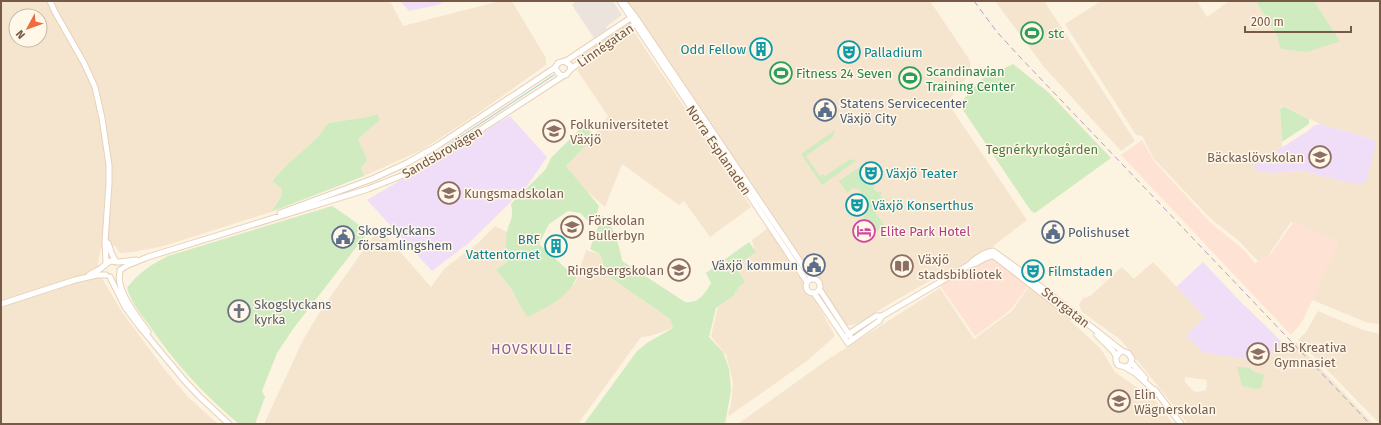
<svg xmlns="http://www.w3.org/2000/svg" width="1381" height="425" font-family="'Fira Sans',sans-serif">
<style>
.residential{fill:#f5e5cf;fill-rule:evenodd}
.commercial{fill:#fee2d4}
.industrial{fill:#ece4dc}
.education{fill:#f0def9}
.green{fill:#cfebbf}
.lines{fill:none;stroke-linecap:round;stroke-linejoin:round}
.stream{stroke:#9aceda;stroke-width:1}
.secondary-casing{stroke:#e7d1ba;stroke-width:7}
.secondary{stroke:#fff;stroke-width:5}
.rail{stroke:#b69fc7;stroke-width:1;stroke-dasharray:6 4;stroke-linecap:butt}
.labels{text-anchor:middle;stroke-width:3;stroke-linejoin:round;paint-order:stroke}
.leisure-label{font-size:13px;fill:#27864d;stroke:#fff7e8;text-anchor:start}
.street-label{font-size:13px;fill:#765946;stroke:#fff7e8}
.culture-label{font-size:13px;fill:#0d838f;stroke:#fff7e8;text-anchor:start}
.service-label{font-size:13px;fill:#4e5e75;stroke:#fff7e8;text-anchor:start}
.education-label{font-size:13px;fill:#785e54;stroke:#fff7e8;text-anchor:start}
.park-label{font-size:13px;fill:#4e7c3e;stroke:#fff7e8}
.hotel-label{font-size:13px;fill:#b23c85;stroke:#fff7e8;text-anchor:start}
.worship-label{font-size:13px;fill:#5b616d;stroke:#fff7e8;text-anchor:start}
.neighbourhood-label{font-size:14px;letter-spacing:1px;fill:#89629a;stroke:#fff7e8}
</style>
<rect width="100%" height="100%" fill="#fdf3e1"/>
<path class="residential" d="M3,1h387l13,25 97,-25h10l3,2 33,55v7l-72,51 -52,34 -58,26 -3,-8 5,-8 -8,-21 22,-19 -2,-6 -11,3 -39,6 -10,14 -31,28 -15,16 10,8 -1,7 -10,16 -107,34 -30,6 -14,1 -5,-7 -14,2 -3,15 5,17 19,32 43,58 23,27 30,27h-217v-419zM16,16h24v24h-24z
M620,1h310l39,58 1,4 1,5 -6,12 -18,22 80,118 -58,45h-5l-19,7 -54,31 -34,21 -12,2 -25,-36 1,-5 -1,-3 -7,-3 -5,2z
M995,1h49l22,33 69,107 -14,10 -77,-84z
M1101,1h96l10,16 22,-16h27l14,22 11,22 59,-4 -26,-40h66v323l-12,-1 -58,-24 6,-64 -25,-13 -23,34 -10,5 -19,-20 -28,-22 -57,-60 -12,-23 -6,-1 -71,-111zM1282,105l38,19 53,15 -31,42 -39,-10 -34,2 -15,-8 28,-17 -2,-39z
M632,29l119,178 -41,30 -26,-36 -5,4 -57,-41 -17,43 -22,-19 -17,-22 22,-23 20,-27 -31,-46 21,-19z
M495,226l12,6v30l-11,8 15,18 11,21 53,-25 11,-34 14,4 7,21 63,44 3,9 -23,8 -9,1 -63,87h-314l39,-84 18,-30 51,-72 8,-9 51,58 14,-19 32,-24z
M768,228l45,68 22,40 -28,25 -78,55 -1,-2 3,-9 2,-23 -7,-27 -15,-19 7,-29 17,-12 -1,-2 3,-5 -2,-22 20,-14 -3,-12z
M1153,262l52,55 59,44 19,-18 13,-1 77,82h-185l-67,-84 -39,-28 -3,-7 4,-7 7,-2 32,-29 12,12zM1185,377l22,3 -1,10 -9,2 -4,-1 -8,-9z
M1029,286l29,23 43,40 14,23 40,28 18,24h-435l89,-64 113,-72 34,51 38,-28z
M1318,311l45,19 17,4v90l-82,-84 8,-8z"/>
<path class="commercial" d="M1142,140l12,21 57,62 33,27 11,13 16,-9 23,-33 45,21 -37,80 -11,13 -170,-180z
M990,256l40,27 -18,25 -9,8 -28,20 -34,-49 -1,-5z"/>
<path class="industrial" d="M576,1h37l9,14 -16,12 1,2 -13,9 -22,-33z"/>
<path class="education" d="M400,1h45l-7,4 -29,6z
M510,116l37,41 -20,29 -57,56 -38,29 -65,-71z
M1320,124l53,15 3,5 -10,38 -5,2 -19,-3 -39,-10 -34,2 -13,-3 -2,-2v-3l54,-34 5,-5z
M1203,262l36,38 44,43 -19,18 -60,-8 -18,-17 19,-19 -29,-30z"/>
<path class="green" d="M1256,1h58l26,40 -32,11 -27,-3 -5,-15z
M1013,64l35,28 63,66 -76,55 -4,-2 -70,-104 2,-3 -1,-3 20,-22z
M1283,106l26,13v5l-27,18 -2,-33z
M378,114l2,6 -22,19 9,21 -6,8 3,8 -93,36 10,-15 1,-8 -10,-8 15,-16 31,-28 10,-14 39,-6z
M584,125l10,10 -6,8 -22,23 33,40 -3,11 -6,6 -10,-10 -12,-2 -19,13 -10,20 34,31 4,1c-7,21 -30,31 -49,41l-6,-8 -11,-21 -15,-18 11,-8c0,-10 -2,-21 0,-30 3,-13 7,-12 4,-28l35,-35 5,-11z
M835,130l-2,7 -27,19 14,20 3,-2 2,2 25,-17 6,2 -34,24 -21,-31z
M861,166l14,20 -2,2 3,4h5l1,1 -2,2 3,5 3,-2 2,4 -13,10 10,14 -11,7 -11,-15c12,-17 2,-16 -4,-29l-6,-1 -6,5 -8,-12z
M332,206l15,10 21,16 -75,97 -16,24 -15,38 3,6 -10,27h-16c-35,-29 -65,-62 -90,-99 -9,-12 -18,-23 -22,-37 12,-16 24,-23 41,-32z
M602,215c10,6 19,35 20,46l63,41c13,2 20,-8 26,-19l-5,-10 43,-31 7,10 -21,14 10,16 -8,6 1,2 -4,3 1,2 -19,13 -7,29 14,15 6,17 2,21 -6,34h-141l53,-73 10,-8 26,-15 -3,-9 -63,-44 -7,-21 -10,-5z
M1237,367l13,1 2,3 12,4 -3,13c-7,3 -13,-2 -19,-2z"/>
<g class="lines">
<path class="stream" d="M445,147l109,-72"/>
<g class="secondary-casing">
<path id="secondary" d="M50,1l5,11 29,51 11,24 7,31 7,47v19l-4,57 1,22
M620,1l187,281
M623,1l11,14 178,264
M566,61l66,-44
M571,69l-1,-4 -6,-4 -6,2 -3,5 4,6 4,2 3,-1 5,-6 24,-18 43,-29
M280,213l92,-34 35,-16 30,-17 113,-75 5,-3
M108,243l3,9 5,10
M969,265c9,0 16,-10 25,-9l77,60
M120,270l8,-5 20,-8 220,-68 38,-15 51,-29 106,-69
M120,272c-5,19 18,45 28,60
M89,275l11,-6 10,-8 9,1 17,-2
M110,277l15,30 15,20 44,53 15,16 30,28
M806 286a7 7 0 1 1 14 0a7 7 0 1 1-14 0Z
M820,290l30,46
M814,293l34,50 31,-22 3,-5
M1,304l74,-24 22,-5h9
M1097,335l16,16 3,5
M844,337l32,-21h6l87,-51c5,-6 16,-13 24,-14l25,18 104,82
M1131,362l14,16
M1125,367l5,-2 2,-6 -4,-6 -6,-2c-6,3 -8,9 -4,14l7,2 10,6 20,18
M1155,390l26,34"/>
</g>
<use href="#secondary" class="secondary"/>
<path class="rail" d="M974,1l23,31 21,23 352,369"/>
</g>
<defs>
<g id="stadium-ring" transform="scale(1.15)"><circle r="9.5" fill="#fff7e8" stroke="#2e9e5b" stroke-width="1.5"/><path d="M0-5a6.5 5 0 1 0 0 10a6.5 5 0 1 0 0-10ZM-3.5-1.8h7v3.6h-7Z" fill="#2e9e5b"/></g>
<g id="building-ring" transform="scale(1.15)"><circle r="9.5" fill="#fff7e8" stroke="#0f9aa8" stroke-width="1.5"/><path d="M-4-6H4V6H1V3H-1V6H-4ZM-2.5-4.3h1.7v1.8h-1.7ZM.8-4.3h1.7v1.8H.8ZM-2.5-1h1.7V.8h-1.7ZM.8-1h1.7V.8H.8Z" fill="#0f9aa8"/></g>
<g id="theatre-ring" transform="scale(1.15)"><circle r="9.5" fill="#fff7e8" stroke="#0f9aa8" stroke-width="1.5"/><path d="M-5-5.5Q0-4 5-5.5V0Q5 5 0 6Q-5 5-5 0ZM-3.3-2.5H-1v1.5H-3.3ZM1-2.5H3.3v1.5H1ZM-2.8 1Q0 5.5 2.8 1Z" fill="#0f9aa8"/></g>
<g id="civic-ring" transform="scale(1.15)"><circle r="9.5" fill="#fff7e8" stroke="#5c6f8a" stroke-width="1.5"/><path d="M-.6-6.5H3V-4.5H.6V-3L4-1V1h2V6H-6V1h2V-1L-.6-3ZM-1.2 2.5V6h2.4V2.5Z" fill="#5c6f8a"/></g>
<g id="university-ring" transform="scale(1.15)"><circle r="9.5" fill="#fff7e8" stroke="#8d6e63" stroke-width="1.5"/><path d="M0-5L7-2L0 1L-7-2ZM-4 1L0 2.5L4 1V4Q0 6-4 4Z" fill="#8d6e63"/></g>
<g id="school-ring" transform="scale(1.15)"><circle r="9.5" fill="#fff7e8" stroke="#8d6e63" stroke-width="1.5"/><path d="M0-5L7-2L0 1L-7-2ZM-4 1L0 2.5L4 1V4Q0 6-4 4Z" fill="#8d6e63"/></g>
<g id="hotel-ring" transform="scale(1.15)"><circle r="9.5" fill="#fff7e8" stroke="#d1479c" stroke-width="1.5"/><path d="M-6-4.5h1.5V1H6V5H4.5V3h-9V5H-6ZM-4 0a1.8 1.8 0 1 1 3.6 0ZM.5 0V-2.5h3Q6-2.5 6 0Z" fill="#d1479c"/></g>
<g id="library-ring" transform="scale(1.15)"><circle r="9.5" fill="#fff7e8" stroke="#8d6e63" stroke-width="1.5"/><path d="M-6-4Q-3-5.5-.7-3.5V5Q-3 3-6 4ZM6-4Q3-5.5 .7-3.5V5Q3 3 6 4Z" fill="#8d6e63"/></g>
<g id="church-ring" transform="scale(1.15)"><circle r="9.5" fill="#fff7e8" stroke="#6b7280" stroke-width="1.5"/><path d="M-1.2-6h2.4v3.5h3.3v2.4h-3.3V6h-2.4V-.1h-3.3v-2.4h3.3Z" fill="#6b7280"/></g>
</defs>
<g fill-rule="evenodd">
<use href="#stadium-ring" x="1032" y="33"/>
<use href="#building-ring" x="761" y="49"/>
<use href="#theatre-ring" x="849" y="52"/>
<use href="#stadium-ring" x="781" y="73"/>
<use href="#stadium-ring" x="910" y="78"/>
<use href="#civic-ring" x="825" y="110"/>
<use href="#university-ring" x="554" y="131"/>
<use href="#school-ring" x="1320" y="157"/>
<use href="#theatre-ring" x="871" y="173"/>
<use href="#school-ring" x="449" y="193"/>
<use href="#theatre-ring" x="857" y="205"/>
<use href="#school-ring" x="572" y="227"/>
<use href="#hotel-ring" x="864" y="231"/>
<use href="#civic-ring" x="1053" y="232"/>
<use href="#civic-ring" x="343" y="237"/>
<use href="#building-ring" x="556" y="246"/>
<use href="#civic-ring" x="814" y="265"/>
<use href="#library-ring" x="902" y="266"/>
<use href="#school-ring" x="679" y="270"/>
<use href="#theatre-ring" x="1033" y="271"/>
<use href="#church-ring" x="239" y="311"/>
<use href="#school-ring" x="1258" y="354"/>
<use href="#school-ring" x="1119" y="401"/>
</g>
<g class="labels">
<g class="leisure-label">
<text x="1048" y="38">stc</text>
<text x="926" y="76">Scandinavian<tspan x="926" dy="15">Training Center</tspan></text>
<text x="796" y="78">Fitness 24 Seven</text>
</g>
<g class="street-label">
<text transform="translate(605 45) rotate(-35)" y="5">Linnégatan</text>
<text transform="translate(719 150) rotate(56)" y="5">Norra Esplanaden</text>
<text transform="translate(442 152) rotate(-30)" y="5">Sandsbrovägen</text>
<text transform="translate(1066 307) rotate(38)" y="5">Storgatan</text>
</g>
<g class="culture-label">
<text x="746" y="54" text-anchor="end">Odd Fellow</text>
<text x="864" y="57">Palladium</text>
<text x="886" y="178">Växjö Teater</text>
<text x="872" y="210">Växjö Konserthus</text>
<text x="540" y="244" text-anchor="end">BRF<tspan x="540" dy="15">Vattentornet</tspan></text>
<text x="1048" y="276">Filmstaden</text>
</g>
<g class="service-label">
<text x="840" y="108">Statens Servicecenter<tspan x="840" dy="15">Växjö City</tspan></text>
<text x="358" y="235">Skogslyckans<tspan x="358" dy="15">församlingshem</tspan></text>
<text x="1068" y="237">Polishuset</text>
<text x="798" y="270" text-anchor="end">Växjö kommun</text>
</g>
<g class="education-label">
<text x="570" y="129">Folkuniversitetet<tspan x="570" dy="15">Växjö</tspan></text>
<text x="1304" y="162" text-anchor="end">Bäckaslövskolan</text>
<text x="464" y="198">Kungsmadskolan</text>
<text x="588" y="225">Förskolan<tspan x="588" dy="15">Bullerbyn</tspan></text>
<text x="918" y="264">Växjö<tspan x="918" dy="15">stadsbibliotek</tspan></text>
<text x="664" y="275" text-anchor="end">Ringsbergskolan</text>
<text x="1274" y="352">LBS Kreativa<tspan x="1274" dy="15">Gymnasiet</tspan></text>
<text x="1134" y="399">Elin<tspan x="1134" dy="15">Wägnerskolan</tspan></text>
</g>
<g class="park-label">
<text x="1042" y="154">Tegnérkyrkogården</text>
</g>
<g class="hotel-label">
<text x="880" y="236">Elite Park Hotel</text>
</g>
<g class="worship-label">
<text x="254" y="309">Skogslyckans<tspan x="254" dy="15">kyrka</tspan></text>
</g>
<g class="neighbourhood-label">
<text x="532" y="354">HOVSKULLE</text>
</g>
</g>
<rect width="1381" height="425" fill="none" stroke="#765946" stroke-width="4"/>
<g transform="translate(28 28) rotate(229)"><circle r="19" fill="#fff7e8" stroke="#c8b8a7"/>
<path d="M0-3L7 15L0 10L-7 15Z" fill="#ee6c3f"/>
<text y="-6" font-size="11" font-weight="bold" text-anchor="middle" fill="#765946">N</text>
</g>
<path d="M1245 26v6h106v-6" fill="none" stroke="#765946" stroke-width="2"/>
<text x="1251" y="26" font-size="12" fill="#765946" stroke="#fff7e8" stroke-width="3" paint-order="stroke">200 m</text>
</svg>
